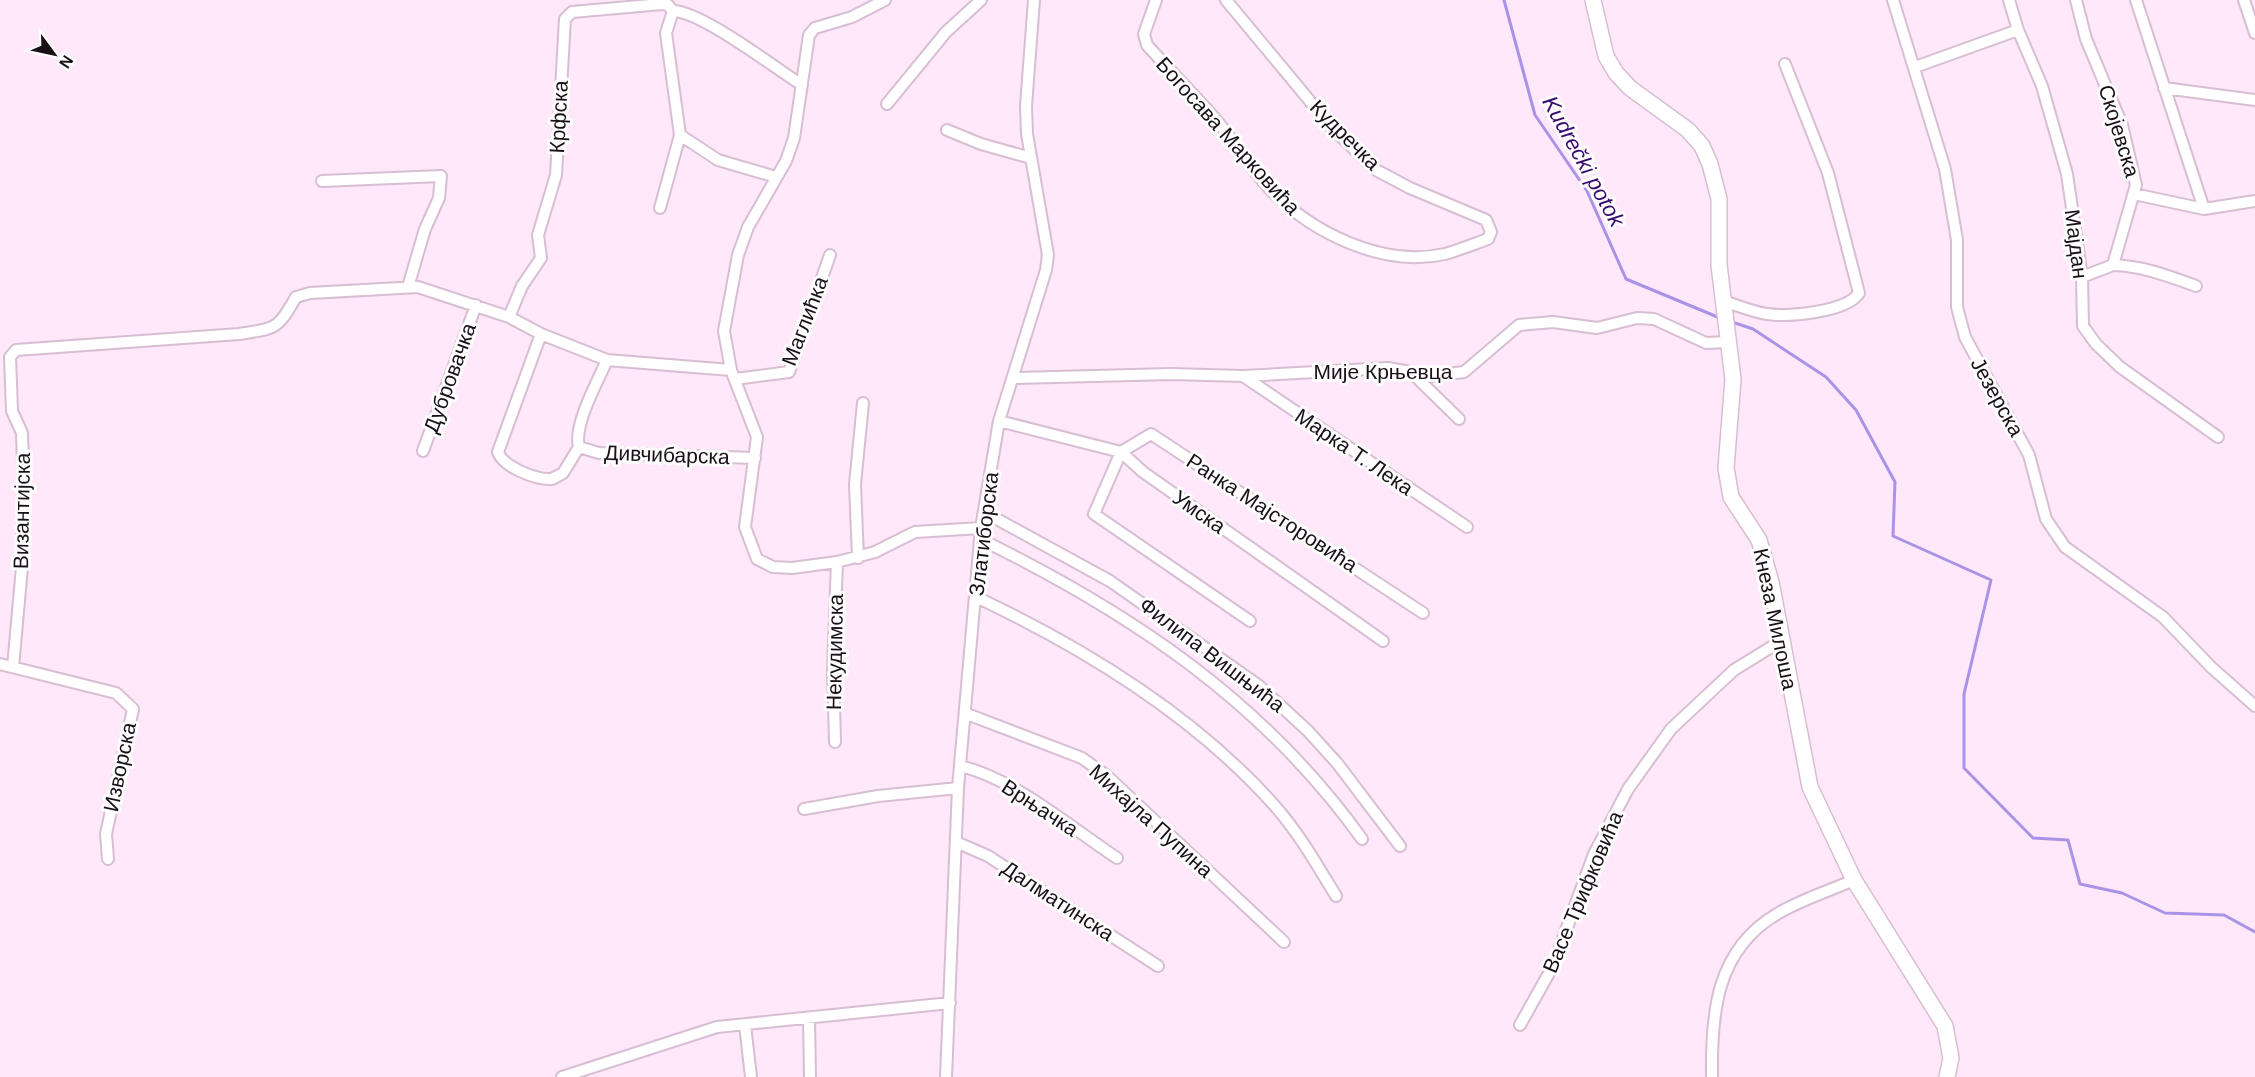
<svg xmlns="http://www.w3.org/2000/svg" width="2255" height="1077" font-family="Helvetica,sans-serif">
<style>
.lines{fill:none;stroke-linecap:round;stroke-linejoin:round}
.stream{stroke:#a993e7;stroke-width:3}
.street-casing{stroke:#d8bed2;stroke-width:14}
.secondary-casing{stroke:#d8bed2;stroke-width:18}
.street{stroke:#fff;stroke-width:10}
.secondary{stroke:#fff;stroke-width:15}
.labels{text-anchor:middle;stroke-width:6;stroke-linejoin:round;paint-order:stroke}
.street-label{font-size:21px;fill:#191017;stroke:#fdfdfd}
.water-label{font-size:22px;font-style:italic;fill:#370a6e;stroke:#fdfdfd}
</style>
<rect width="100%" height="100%" fill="#fee8f9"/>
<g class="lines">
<path class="stream" d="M1504,0l31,115 52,76 39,88 94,39
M1732,322l21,7 73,48 30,33 39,72 -2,54 98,44 -27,114v74l69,70 35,2 12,44 42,9 43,20 59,2 31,17"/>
<g class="street-casing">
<path id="street" d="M885,0l-33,17 -37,11 -6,7 -15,103 -8,23 -38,66 -10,28 -14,76 7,39 26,67 -12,90 12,32 16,8 19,1 45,-6 38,-10 40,-20 66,-4
M1156,0l-12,34 3,11c23,26 49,51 71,77 17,21 32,45 50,65 42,45 114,81 177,67 14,-4 29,-10 43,-15l3,-7 -5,-12 -76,-32 -34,-18 -42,-40 -108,-130
M1893,0l52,169 12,71v67l8,30 64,118 17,64 19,28 98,70 48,50 44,39
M2009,0l9,30 24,56 25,88 15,103 1,49 13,18 24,23 98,70
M2076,0l10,39 36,86 14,60 -23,80 -31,12
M2136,0l68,209
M2244,0l11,33
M673,11c28,0 102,57 129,74
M1915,67l103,-37
M2164,88l91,12
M887,104l59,-72 35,-32
M947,130l34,14 50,14
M680,135l38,25 58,17
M322,181l119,-5 -2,22 -14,31 -17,58
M2134,194l70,15 51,-8
M660,208l20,-73 -14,-102 7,-22
M2113,265c30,1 55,11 83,21
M1723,301c14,4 29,11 44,13 22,3 80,-2 92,-21l-31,-120 -43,-109
M509,317l13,-31 19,-28 -3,-23 18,-60 9,-156 7,-7 90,-8 6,1 5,6
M541,334l-43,118c5,15 38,28 54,27l11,-6 16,-26
M1413,374l46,45
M1243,376l224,151
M1014,378l157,-4 72,2 145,-8 43,8 33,-4 55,-47 34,-3 44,6 40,-10 17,1 52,24 22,-1
M735,379l54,-7 41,-117
M999,421l122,31 22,20 240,169
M579,447l20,6 156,5
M579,447c-6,-22 19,-66 28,-87
M423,451l53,-146
M984,512l126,69 148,104 50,46 29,32 63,83
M980,539c151,74 283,162 382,300
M858,558l-3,-74 8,-81
M976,597c108,51 218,118 298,208 25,28 43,60 62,91
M1250,621l-156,-107 27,-62 30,-18 272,179
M0,664l116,29 17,16 -27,125 2,25
M13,667l9,-100 1,-102 -1,-32 -10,-22 -2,-54 6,-7 223,-16c38,-6 38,-4 57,-37l14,-4 108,-6 91,30 32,17 66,26 124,10
M967,714l115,44 25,18 177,166
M835,742l-2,-72 4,-108
M960,766c55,13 110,61 157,92
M804,809l74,-13 80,-8
M956,842l32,14 170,110
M809,1018l1,59
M745,1025l6,52
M1520,1025l33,-59 41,-112 34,-65 43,-60 63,-59 47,-29
M562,1077l155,-50 233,-24
M946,1077l12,-289 23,-260 18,-107 47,-151 2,-15 -21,-121 -1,-28 8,-106
M1712,1077c-1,-64 4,-127 65,-163 23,-14 52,-23 77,-34"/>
</g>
<g class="secondary-casing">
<path id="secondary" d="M1593,0l13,56 10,17 14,15 58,42 14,16 8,18 9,35v66l14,114 -7,89 5,29 28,43 12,42 39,205 44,93 91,146 6,32 -4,19"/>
</g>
<use href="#street" class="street"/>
<use href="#secondary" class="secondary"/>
</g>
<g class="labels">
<g class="street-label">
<text transform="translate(559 117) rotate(-87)" y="7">Крфска</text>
<text transform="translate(2119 131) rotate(73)" y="7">Скојевска</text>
<text transform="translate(1345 135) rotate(45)" y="7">Кудречка</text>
<text transform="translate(1228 136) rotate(48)" y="7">Богосава Марковића</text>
<text transform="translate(2076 244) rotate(83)" y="7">Мајдан</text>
<text transform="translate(805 321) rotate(-69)" y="7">Маглићка</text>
<text x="1383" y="379">Мије Крњевца</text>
<text transform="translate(450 378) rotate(-70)" y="7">Дубровачка</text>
<text transform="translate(1997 397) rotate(61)" y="7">Језерска</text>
<text transform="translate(1354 452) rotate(34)" y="7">Марка Т. Лека</text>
<text transform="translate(667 455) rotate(2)" y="7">Дивчибарска</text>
<text transform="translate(22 511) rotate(-89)" y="7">Византијска</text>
<text transform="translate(1199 512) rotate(35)" y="7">Умска</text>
<text transform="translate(1272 513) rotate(33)" y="7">Ранка Мајсторовића</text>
<text transform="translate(984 534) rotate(-83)" y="7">Златиборска</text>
<text transform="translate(1775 619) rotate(78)" y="7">Кнеза Милоша</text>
<text transform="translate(835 652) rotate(-89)" y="7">Некудимска</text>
<text transform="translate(1212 655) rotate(37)" y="7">Филипа Вишњића</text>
<text transform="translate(120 767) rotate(-78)" y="7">Изворска</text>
<text transform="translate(1040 808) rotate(33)" y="7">Врњачка</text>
<text transform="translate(1151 821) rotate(42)" y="7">Михајла Пупина</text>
<text transform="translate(1583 892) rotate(-67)" y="7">Васе Трифковића</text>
<text transform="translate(1058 901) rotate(33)" y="7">Далматинска</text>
</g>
<g class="water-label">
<text transform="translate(1584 161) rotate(61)" y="8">Kudrečki potok</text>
</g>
</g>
<g transform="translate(54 54) rotate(123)" stroke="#fdfdfd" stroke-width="4.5" paint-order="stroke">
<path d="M0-4.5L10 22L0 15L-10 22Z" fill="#191017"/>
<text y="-9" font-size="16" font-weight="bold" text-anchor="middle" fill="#191017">N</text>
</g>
</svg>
